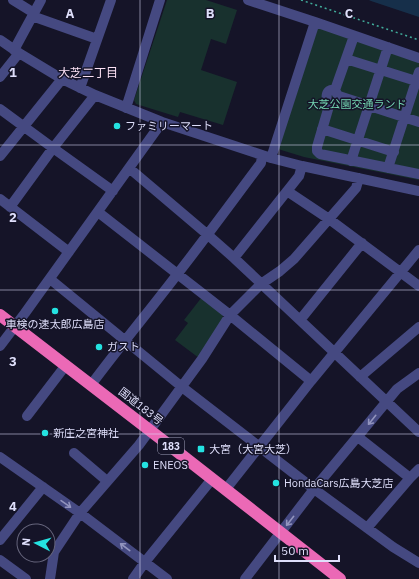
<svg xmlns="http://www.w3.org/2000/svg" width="419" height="579" font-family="'IBM Plex Sans','Noto Sans JP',sans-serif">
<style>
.green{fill:#18312e}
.water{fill:#162f4a}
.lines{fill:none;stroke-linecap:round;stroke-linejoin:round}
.path{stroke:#41ad9b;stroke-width:1.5;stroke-dasharray:2 3;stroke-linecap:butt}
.minor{stroke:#454981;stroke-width:10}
.highway{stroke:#eb69b6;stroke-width:12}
.oneway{stroke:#9294be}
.grid{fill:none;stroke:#dfdffb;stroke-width:1;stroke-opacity:0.55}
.poi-dot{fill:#24e2e1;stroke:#151428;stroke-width:1.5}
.labels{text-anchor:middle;stroke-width:3;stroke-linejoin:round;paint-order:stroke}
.shield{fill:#151428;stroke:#a2a2bc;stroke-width:1}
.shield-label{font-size:10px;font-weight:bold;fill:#dfdffb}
.park-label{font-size:11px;fill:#73d3b1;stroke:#151428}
.poi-label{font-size:11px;fill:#dfdffb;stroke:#151428;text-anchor:start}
.street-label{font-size:11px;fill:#dfdffb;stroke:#151428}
.neighbourhood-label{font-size:12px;fill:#fbe1f4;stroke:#151428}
.grid-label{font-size:13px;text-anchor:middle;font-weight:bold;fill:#dfdffb;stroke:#151428;stroke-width:3;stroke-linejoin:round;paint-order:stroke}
</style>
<rect width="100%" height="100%" fill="#151428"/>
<path class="green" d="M167,0h39l31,10 -11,34 -15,-5 -10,31 36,12 -14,43 -43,-13 -2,5 -42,-13 -2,-4z
M320,21l99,33v126l-115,-23 -26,-8z
M202,297l20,16 1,5 -24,40 -24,-18 13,-17 -4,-3z"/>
<path class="water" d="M369,0h50v17l-48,-16z"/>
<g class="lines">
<path class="path" d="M301,0l118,40"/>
<path class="minor" d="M13,0l21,13
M248,0l67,22 -44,136
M32,16l65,23
M315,22l104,36
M0,40l19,13 43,26 33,16 67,27 109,36 31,8 117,25
M14,50l27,-50
M346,59l70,22
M0,77l19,-24
M80,88l31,-88
M335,90l19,-54
M126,108l34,-108
M0,109l53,39 60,43
M419,122l-80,-26 -2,-2 -2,-4c-11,-2 -9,10 -6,16l-12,41v4l3,3 99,20
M322,129l72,23
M0,156l62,-77
M351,161l37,-114
M129,168l79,67 26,23 185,174
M388,168l31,-96
M287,191l42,28 90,67
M0,199l69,53
M10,207l43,-59 42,-53
M98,212l132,103 81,66
M234,258l65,-82 3,-10
M50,279l132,108 132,102 79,58 26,16
M300,320l62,-77
M0,346l25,-33 137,-191
M360,377l59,-50
M91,385c29,-39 59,-75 88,-113 28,-36 55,-73 82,-109l1,-8
M27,416l39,-51
M358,437l52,41
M74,453l33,28
M0,457l80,56 87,66
M226,489l85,-108 108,-131
M367,528l43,-50 9,-9
M0,540l43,-53
M0,560l26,19
M50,579l4,-27 26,-39 59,-68 63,-86 28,-44 31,-31 19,-13 14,-12 62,-71 3,-10
M133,579l12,-17 67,-83
M245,579l69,-90 83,-100 22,-16"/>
<path class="highway" d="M0,315l165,127 175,137"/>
</g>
<defs><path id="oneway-shaft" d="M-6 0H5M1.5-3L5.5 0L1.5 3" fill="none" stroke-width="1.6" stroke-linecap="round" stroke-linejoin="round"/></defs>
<g class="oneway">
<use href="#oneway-shaft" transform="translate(372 420) rotate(129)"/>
<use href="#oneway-shaft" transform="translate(66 504) rotate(35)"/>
<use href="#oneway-shaft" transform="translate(290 521) rotate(128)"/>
<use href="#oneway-shaft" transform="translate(125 547) rotate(-143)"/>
</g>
<path class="grid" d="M140,0v579M279,0v579M0,145h419M0,290h419M0,434h419"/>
<g class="poi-dot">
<circle cx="117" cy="126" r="4"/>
<circle cx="55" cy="311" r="4"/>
<circle cx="99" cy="347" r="4"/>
<circle cx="45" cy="433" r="4"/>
<rect x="197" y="445" width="8" height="8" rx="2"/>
<circle cx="145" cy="465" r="4"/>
<circle cx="276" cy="483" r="4"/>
</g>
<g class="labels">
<rect class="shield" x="158" y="438" width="26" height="16" rx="3"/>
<g class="shield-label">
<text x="171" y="450">183</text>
</g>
<g class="park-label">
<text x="357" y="108">大芝公園交通ランド</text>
</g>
<g class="poi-label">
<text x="125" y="130">ファミリーマート</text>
<text x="55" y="328" text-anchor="middle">車検の速太郎広島店</text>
<text x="107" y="351">ガスト</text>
<text x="53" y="437">新庄之宮神社</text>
<text x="209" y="453">大宮（大宮大芝）</text>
<text x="153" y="469">ENEOS</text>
<text x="284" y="487">HondaCars広島大芝店</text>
</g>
<g class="street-label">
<text transform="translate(141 406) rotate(38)" y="4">国道183号</text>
</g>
<g class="neighbourhood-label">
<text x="88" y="77">大芝二丁目</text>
</g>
</g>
<g class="grid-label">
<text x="70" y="18">A</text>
<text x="210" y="18">B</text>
<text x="349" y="18">C</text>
<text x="13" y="77">1</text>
<text x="13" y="222">2</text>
<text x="13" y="366">3</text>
<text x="13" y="511">4</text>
</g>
<g transform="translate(36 543) rotate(276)"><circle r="19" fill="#151428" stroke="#66657c"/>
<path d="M0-3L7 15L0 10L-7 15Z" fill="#24e2e1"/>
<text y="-6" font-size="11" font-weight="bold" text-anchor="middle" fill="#dfdffb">N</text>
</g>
<path d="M275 555v6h64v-6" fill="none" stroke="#dfdffb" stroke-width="2"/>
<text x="281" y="555" font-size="12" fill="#dfdffb" stroke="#151428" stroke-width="3" paint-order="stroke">50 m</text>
</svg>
